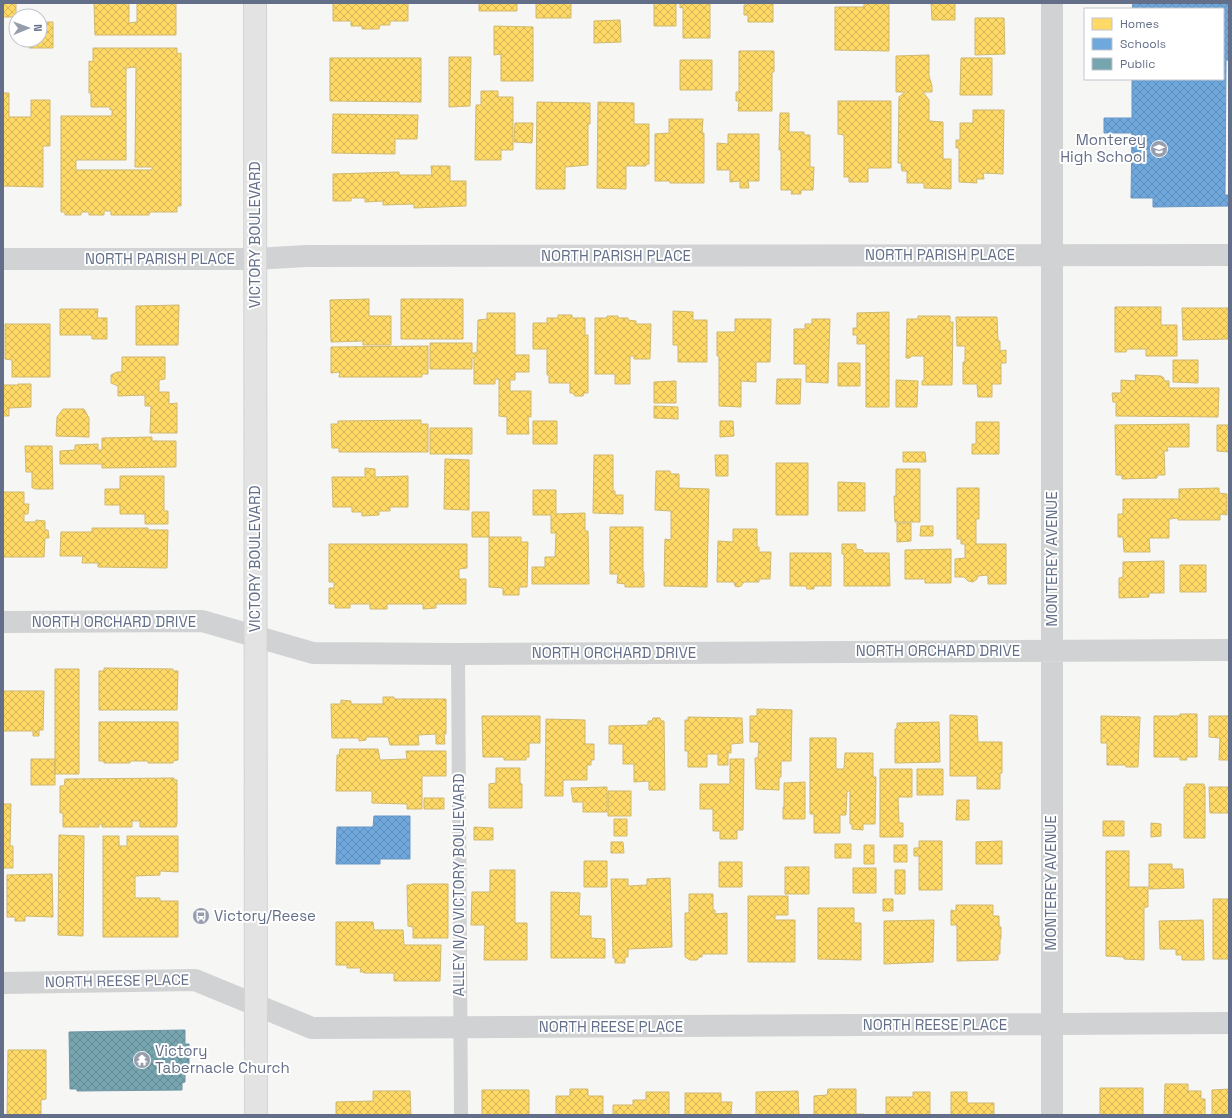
<svg xmlns="http://www.w3.org/2000/svg" width="1232" height="1118" font-family="'Space Grotesk',sans-serif">
<style>
.homes{fill:url(#homes-cross-hatch);stroke:#d0b970;fill-rule:evenodd}
.schools{fill:url(#schools-cross-hatch);stroke:#6b97c3}
.public{fill:url(#public-cross-hatch);stroke:#7095a3}
.lines{fill:none;stroke-linecap:round;stroke-linejoin:round}
.secondary-casing{stroke:#d1d3d5;stroke-width:24}
.service{stroke:#d1d2d3;stroke-width:14}
.minor{stroke:#d1d2d3;stroke-width:22}
.secondary{stroke:#e3e3e4;stroke-width:22}
.labels{text-anchor:middle;stroke-width:4;stroke-linejoin:round;paint-order:stroke}
.poi-label{font-size:15px;fill:#636f88;stroke:#fff;text-anchor:start}
.street-label{font-size:15px;fill:#636f88;stroke:#fff}
</style>
<defs>
<pattern id="homes-cross-hatch" width="8" height="8" patternUnits="userSpaceOnUse"><rect width="8" height="8" fill="#ffd966"/><path d="M0 0l8 8M0 8l8-8" fill="none" stroke="#d2b45a"/></pattern>
<pattern id="schools-cross-hatch" width="8" height="8" patternUnits="userSpaceOnUse"><rect width="8" height="8" fill="#6fa8dc"/><path d="M0 0l8 8M0 8l8-8" fill="none" stroke="#5f8db8"/></pattern>
<pattern id="public-cross-hatch" width="8" height="8" patternUnits="userSpaceOnUse"><rect width="8" height="8" fill="#76a5af"/><path d="M0 0l8 8M0 8l8-8" fill="none" stroke="#648b94"/></pattern>
</defs>
<rect width="100%" height="100%" fill="#f6f6f5"/>
<path class="homes" d="M3,3h13v14h-13z
M94,3h35v20l8,-1v-19h39v32h-81z
M333,3h75v18h-18v4h-10l-1,4h-17v-3h-11v-5h-18z
M479,3h38v8h-38z
M536,3h35v15h-35z
M654,3h22v23h-22z
M680,3h30v35h-27v-31l-3,1z
M748,3h25v19h-25v-7h-4v-10h4z
M864,3h25v48l-54,-1v-43h29z
M931,3h24v17h-23z
M975,18h29l1,36 -30,1z
M620,20l1,22 -27,1v-22z
M40,22h13v26h-24v-8h11z
M494,26l39,1v54h-32v-27l-7,1z
M93,48h84v6l4,-1v153h-4v6h-27l-1,3h-38v-4h-7v4h-15v-3h-8v3h-16v-3h-4v-96h51v-7l-2,1v-3h-19v-14h-2v-32l4,1zM136,67l-1,100h17v3h-76v-10h50v-92z
M739,51h35v21h-2v39h-34l1,-10h-3v-9h3z
M929,55v21l3,10v6h-9l6,8v21l14,1v37h8v30l-27,-1v-5h-17v-12h-5l-1,-8h-3l1,-66 6,-5h-9v-36z
M449,57h22l-1,49 -21,1z
M330,58h91v44l-91,-1z
M961,58h31v37h-32z
M680,60h32v30h-32z
M481,91h17v6h15v53h-12v10h-26l1,-55h5z
M3,93h6v24h22v-17h19v46h-7v41l-40,-1z
M838,101h53v67h-23v14h-19v-5h-5v-42l-6,-1z
M537,102l53,1v21h-2v41l-23,2v22h-29z
M598,102l36,1v21h15v40h-3v2h-20v23l-29,-1z
M973,110h31l-1,64 -20,-1 1,6h-8l1,4 -18,-1v-34h-3v-8h4v-17h13z
M780,113h9v19h15v3h6v32h4l-1,23h-12v4h-10l1,-4h-11v-40h-2z
M333,114l85,1 -1,24h-22v15l-63,-1z
M669,119h34l-1,14h2v50h-34v-2h-15v-47l14,-1z
M515,123h18l-1,20 -18,-1z
M728,134h31v47h-11l1,7h-9v-7l-10,1v-12h-13v-27l11,1z
M431,166h19v15h16v25l-52,2v-4l-31,1v-4l-18,1v-4h-14v3h-18v-27l66,-2v3h33z
M369,299v17h22v29h-28v-4l-32,1 -1,-42z
M401,299h62v40h-62z
M179,305l-1,40h-42v-39z
M1115,307h46v18h16v31h-31v-7h-19l-1,3h-11z
M1182,308h46v31l-45,1z
M60,309h38l-1,9h10v21h-15v-4h-32z
M673,311l20,1v8h14v42h-29v-17h-5z
M889,312v95h-23v-63h-9v-9h-4v-7h4v-15z
M487,313h28v42h14v17h-14v8h-5v11h21v26h-3l1,17h-22v-17l-8,-1v-37h-4v5h-21v-26h-2v11h-42v-26h42v10h5l1,-33 9,-1z
M558,315h14v3h13v17h3v58h-4l-1,3h-8l-2,-3h-3v-10h-21v-8h-2v-26h-14v-26h14v-5h11z
M607,316h11v2h10v2l8,1v3h15l-1,35h-16v-3h-4v28h-15v-10h-20v-56h12z
M918,316h32v6h3l-1,63h-30v-4h2v-25h-13l-1,2h-4l1,-39h11z
M956,317h41l1,24h2v10l6,-1v13h-5v21h-9v13h-14l-1,-13h-14v-22h2v-16h-8z
M735,319h36l-1,43h-14v20l-15,-1v26l-22,-1v-50h-2v-24h18z
M812,319h18l-2,64 -22,-1v-18h-12v-35h11v-5h7z
M5,324h45v53h-38v-17l-7,-1z
M428,346v28h-6v3h-83l1,-5 -9,1v-26z
M122,357h43v22l-6,1v12h10v12l8,-1v30h-27l1,-27h-6v-11l-27,1v-10l-7,-3v-8l6,-3h5z
M1173,360h25v23l-25,-1z
M838,363h22v23h-22z
M1135,375l26,1 3,2v3h5v7h50l-1,29 -102,-1v-14h-3l-1,-9h9v-13l15,1z
M777,379h24l-1,25h-24z
M896,380l22,1 -1,26h-21z
M676,381v22h-22v-21z
M18,384h13v23l-22,1v8h-6v-31h15z
M654,406l24,1v12l-24,-1z
M63,409h21l5,9v19l-33,-1 1,-19z
M421,420v4h7v28h-89v-4h-7l-1,-24h7v-3z
M533,421h24v23h-24z
M720,421h13l1,15 -14,1z
M976,422h23v32h-27v-10h4z
M1189,424v23h-22l1,4h-4l1,24h-8v3l-35,1v-4h-6l-1,-50z
M1217,425h12v27l-12,-1z
M430,428h42v26h-42z
M152,437v4h24v26l-74,1v-4h-42v-13l15,-1v-5l23,-1v6h4v-12z
M25,446h27l1,43h-18l-1,-1h-2v-16h-6z
M903,452h22l1,10h-23z
M594,455h19v36h2v4h8v19l-30,-1z
M715,455h13v21h-12z
M445,459l24,1v50l-25,-1z
M776,463h32v52h-32z
M365,468l10,1v8l33,-1v31h-18v4h-11v4l-17,1v-4h-10v-5h-19l-1,-30h33z
M896,469h24v53h-25l-1,-26h2z
M656,471h14l1,3h8v14l30,1 -2,98 -43,-1 1,-47 6,1v-29l-16,-1z
M120,476h44v35h4v13h-23v-10h-25v-9h-15v-16h15z
M838,482l27,1v28h-27z
M957,488h22v31h-3v25h30v40h-18v-9l-10,1 -1,3 -4,3 -5,-1 -4,-4h-9v-18l10,-1v-14h-4v-5h-4z
M1219,488v5l8,1v21l-7,-1v6h-42v-2l-9,1v19h-20l1,14h-26l-1,-15h-5v-23h5v-15h56v-10z
M533,490h23v24l29,-1v18h3l1,53h-57v-17h13v-10h10l1,-24h-5v-18h-18z
M3,492h21v12h5l-1,10h-4v8h12v-2l9,1v9h3l1,8h-4l-1,19h-41z
M472,512h17v25h-17z
M897,523h14v18l-14,1z
M921,526h12v10h-13z
M610,527h33v45h1v15h-19v-3l-8,-1 1,-9h-8z
M92,528h56v2h20l-1,38 -69,-1v-4h-16l1,-7h-23l1,-24h31z
M733,529h24v18h2v5h12l-1,27h-11v3h-15l-3,4 -3,1 -3,-1 -1,-4h-17l1,-41 15,1z
M489,537h32v5h7l-1,45h-8v8h-16v-7l-14,-1z
M329,544h138v24l-8,1v10h7v25h-30v4l-13,1v-5h-36v5h-17v-5h-20v4h-15v-4h-6v-16h5v-6h-5z
M842,544h14v5l7,1v3h26l1,33h-46v-32h-2z
M951,549v34h-26v-4h-20v-29z
M790,553h41v33h-17v3h-7l-1,-3h-16z
M1164,561v32h-15v4l-30,1v-20l4,-1v-15z
M1180,565h26v27h-26z
M104,668l69,1v2h5l-1,39h-78v-39h5z
M55,669h24v105h-24z
M3,691h41l-1,39h-4v6h-6v-5h-30z
M383,697h11v2h52v35h-2l1,10h-9v-10l-18,1 1,10h-29l-2,-8h-22v3l-7,1v-3h-27l-1,-34h10v-4l10,1v3h32z
M757,709l35,1 -1,51h-10v16h-2v13l-23,-1 -1,-31h3l1,-16h-9v-26h7z
M1180,714h17v43h-11l1,3h-7v-3h-26v-41h26z
M950,715l27,1 1,26h24v31h-2v16h-23v-13h-27z
M482,716h58v27h-11v14h-3v3h-22v-3h-21z
M1101,716l39,1 -2,50h-12v-2h-19v-22h-6z
M1209,716h20v44h-10l1,-22 -11,-1z
M688,717l54,1 1,25 -12,1v9h-3v12h-10v-11h-11v13h-19v-16h-3v-31h3z
M653,718h7l1,3h3l1,69h-16v-9l-15,1v-18h-11v-20h-14v-18l39,-1v-4h4z
M546,719l39,1v24h9v16h-3v5h-4v15h-24v16h-18z
M99,722h79v38l-5,1v2h-25v-2h-18v2h-26v-2h-5z
M939,722l1,40 -45,1v-34h2v-6z
M810,738h26v31h8l1,-16h28v24h3l-1,47h-12v6l-11,-1v-5h-2v-33h-3l-1,24h-6v18h-26v-19h-4z
M340,749h38l2,11 27,-1 -1,-8h40v25h-24v33h-15v-5l-35,-1v-12h-36l1,-36h2z
M31,759h24v26h-24z
M730,759h14l-1,71h-6v9h-17v-8h-7v-22h-13v-25h30z
M496,768h24v15l2,1v24h-33v-24l7,-1z
M880,769h32v28h-14l1,26h4v14h-23z
M917,769h26v26h-26z
M174,778v2h3v43l-1,4h-36v-6h-8v6h-30v-3h-3v3h-36v-14h-3v-27h4l1,-7z
M805,782v37h-22v-12h1v-24z
M1186,784h18v2h1v52h-21v-51h2z
M607,787v25h-24v-10h-10l-2,-14z
M1209,787h20v26h-19z
M608,791h23v25h-23z
M424,798h20v11h-20z
M957,800h12v20h-13z
M3,804h8l-1,42h3v22h-10z
M614,819h13v17h-13z
M1103,821h21v15h-21z
M1151,823l10,1v12l-10,1z
M474,827l19,1v12h-19z
M59,835l25,1 -1,100 -25,-1z
M103,836h16v10h8v-10h51v36l-18,-1v4l-25,1v22h25v3h18v36h-75z
M919,841h23v49h-23v-34h-5v-8h5z
M1002,841v23h-26v-22z
M611,842h12l1,11h-13z
M835,844h16v14h-16z
M864,845h10v19h-10z
M894,845h13v17h-13z
M1106,851h23v36h19v20h-4v53l-20,-1v-2l-18,-1z
M584,861h23v26h-23z
M719,862h23v25h-23z
M1149,864h23v5h11l1,19 -35,1z
M785,867h24v27h-24z
M853,868h23v25h-23z
M490,870h25v53h12v37h-43l1,-35h-14l1,-33h18z
M895,870h10v24h-10z
M52,874l1,43 -28,-1v5h-10v-4h-8v-42z
M670,878l2,69 -44,2v8h-3v6h-10v-5h-2l-2,-79h17v7l19,-1v-6z
M412,884h36v54h-35v-11l-5,-1 -1,-41h5z
M551,892l29,1 -1,23h12v22l14,1v19h-54z
M689,894h24v16h2v4l12,-1v41h-25v3h-3l-2,3h-7l-5,-3v-44h4z
M748,896h40v19h-13v5h20v42h-47z
M883,899h10v12h-10z
M1213,899h16v60h-16z
M956,905h37v11h6v11h2v12h-1v15h-2v6l-41,1v-36h-6v-15l5,1z
M818,908h36v15h7v37l-43,-1z
M934,920l-1,42 -49,2v-43z
M1203,920l1,40h-22v-5h-6v-6h-16l-1,-28z
M336,922h37l1,8h29l1,15h37l-1,36h-46v-8h-30v-1h-4l1,-4h-14v-3h-11z
M8,1050h38v49l-5,1v15h-34z
M1165,1084h23v7h13v8h4v16h-41z
M1100,1088h43v27h-43z
M570,1089h18v7h15v19h-47v-19h14z
M828,1089h28v25h8v1h-50v-19l13,-1z
M1229,1089v26h-17v-25z
M482,1090h47v25h-47z
M373,1091h37l1,24h-75v-13l37,-1z
M798,1091l1,24h-43v-23z
M646,1092h23v23h-56v-10h20v-5h13z
M913,1092h17v23h-44v-18h27z
M951,1092h16v11h27v12h-43z
M685,1093h36v9h11l-1,13h-46z"/>
<path class="schools" d="M1133,3h96v57h-3l-1,135h4v11l-76,1v-9h-22l1,-65h-28v-15h28v-39h91v-70h-91z
M374,816h36v43h-30v5h-44l1,-37h36z"/>
<path class="public" d="M185,1030v14h4v21h-4v17l-3,1v7l-105,1v-2h-7l-1,-57z"/>
<g class="lines">
<g class="secondary-casing">
<path id="secondary" d="M255,3l1,1112"/>
</g>
<path class="service" d="M458,654l3,461"/>
<path class="minor" d="M3,259h252l51,-3 923,-1
M3,622l199,-1 111,32 145,1 771,-4
M3,983l192,-3 117,48 917,-5
M1052,1115v-1112"/>
<use href="#secondary" class="secondary"/>
</g>
<defs>
<g id="school-disc" transform="scale(0.9)"><circle r="9.5" fill="#969eae" stroke="#fff"/><path d="M0-5L7-2L0 1L-7-2ZM-4 1L0 2.5L4 1V4Q0 6-4 4Z" fill="#fff"/></g>
<g id="bus-disc" transform="scale(0.9)"><circle r="9.5" fill="#969eae" stroke="#fff"/><path d="M-5-6H5V4H4V6H2V4H-2V6H-4V4H-5ZM-3.5-4V0h7V-4ZM-3.5 1.2v1.5H-2V1.2ZM2 1.2v1.5H3.5V1.2Z" fill="#fff"/></g>
<g id="temple-disc" transform="scale(0.9)"><circle r="9.5" fill="#969eae" stroke="#fff"/><path d="M0-6L5-2H3V0L6.5 2.5H4V6H1.5V3h-3V6H-4V2.5H-6.5L-3 0V-2H-5Z" fill="#fff"/></g>
</defs>
<g fill-rule="evenodd">
<use href="#school-disc" x="1159" y="149"/>
<use href="#bus-disc" x="201" y="916"/>
<use href="#temple-disc" x="142" y="1060"/>
</g>
<g class="labels">
<g class="poi-label">
<text x="1146" y="145" text-anchor="end">Monterey<tspan x="1146" dy="17">High School</tspan></text>
<text x="214" y="921">Victory/Reese</text>
<text x="155" y="1056">Victory<tspan x="155" dy="17">Tabernacle Church</tspan></text>
</g>
<g class="street-label">
<text transform="translate(255 235) rotate(-90)" y="5">VICTORY BOULEVARD</text>
<text x="940" y="260">NORTH PARISH PLACE</text>
<text x="616" y="261">NORTH PARISH PLACE</text>
<text x="160" y="264">NORTH PARISH PLACE</text>
<text transform="translate(255 559) rotate(-90)" y="5">VICTORY BOULEVARD</text>
<text transform="translate(1052 559) rotate(-90)" y="5">MONTEREY AVENUE</text>
<text x="114" y="627">NORTH ORCHARD DRIVE</text>
<text x="938" y="656">NORTH ORCHARD DRIVE</text>
<text x="614" y="658">NORTH ORCHARD DRIVE</text>
<text transform="translate(1051 883) rotate(-90)" y="5">MONTEREY AVENUE</text>
<text transform="translate(459 885) rotate(-90)" y="5">ALLEY N/O VICTORY BOULEVARD</text>
<text transform="translate(117 981) rotate(-1)" y="5">NORTH REESE PLACE</text>
<text x="935" y="1030">NORTH REESE PLACE</text>
<text x="611" y="1032">NORTH REESE PLACE</text>
</g>
</g>
<rect width="1232" height="1118" fill="none" stroke="#636f88" stroke-width="8"/>
<rect x="1084" y="8" width="140" height="72" fill="#ffffff" stroke="#c1c5cf"/>
<rect x="1092" y="18" width="20" height="12" fill="#ffd966" stroke="#c1c5cf"/>
<text x="1120" y="28" font-size="12" fill="#636f88">Homes</text>
<rect x="1092" y="38" width="20" height="12" fill="#6fa8dc" stroke="#c1c5cf"/>
<text x="1120" y="48" font-size="12" fill="#636f88">Schools</text>
<rect x="1092" y="58" width="20" height="12" fill="#76a5af" stroke="#c1c5cf"/>
<text x="1120" y="68" font-size="12" fill="#636f88">Public</text>
<g transform="translate(28 28) rotate(89)"><circle r="19" fill="#ffffff" stroke="#c1c5cf"/>
<path d="M0-3L7 15L0 10L-7 15Z" fill="#969eae"/>
<text y="-6" font-size="11" font-weight="bold" text-anchor="middle" fill="#636f88">N</text>
</g>
</svg>
